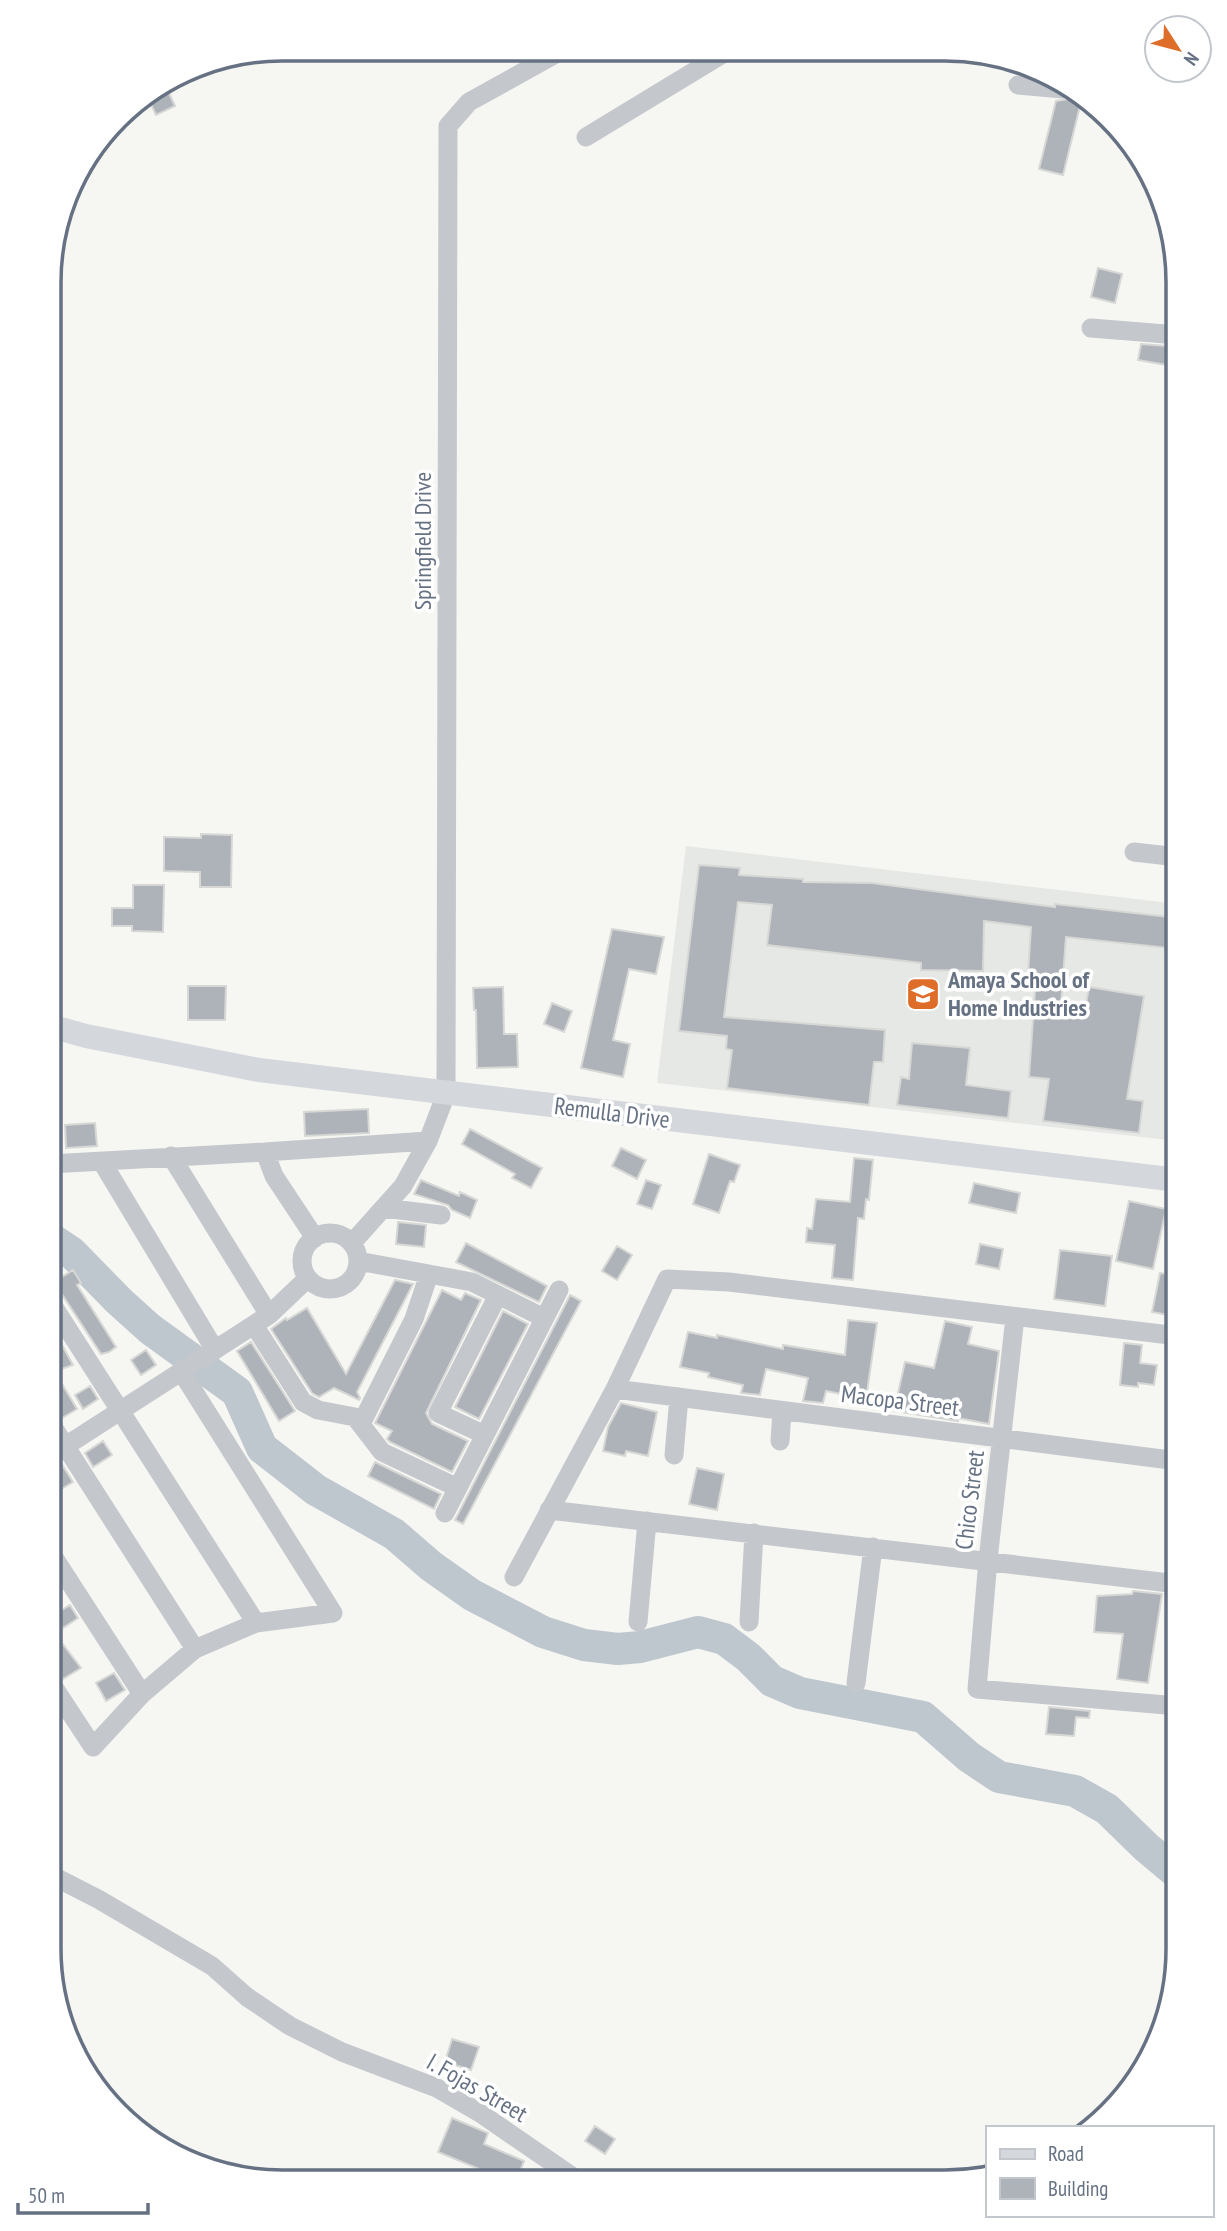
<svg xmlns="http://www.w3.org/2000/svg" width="1227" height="2231" font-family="'PT Sans Narrow',sans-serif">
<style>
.built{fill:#e6e8e6}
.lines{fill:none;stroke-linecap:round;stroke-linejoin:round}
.river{stroke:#bfc7ce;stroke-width:32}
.building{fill:#adb3b9;stroke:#d7d8d5;stroke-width:2}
.minor{stroke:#c4c7cb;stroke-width:19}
.major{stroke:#d4d8dc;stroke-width:24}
.labels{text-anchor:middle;stroke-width:7;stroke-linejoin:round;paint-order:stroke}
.street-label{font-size:24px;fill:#667283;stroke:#fff}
.poi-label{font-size:24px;font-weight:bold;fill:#667283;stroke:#fff;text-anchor:start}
.rim{fill:none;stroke:#667283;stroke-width:3.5}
</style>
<rect width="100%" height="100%" fill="#f6f6f3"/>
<path class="built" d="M686,846l492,58v237l-521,-58z"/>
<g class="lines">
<path class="river" d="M50,1238l21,14 48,49 31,28 87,63 25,56 54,42 78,44 37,32 41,29 71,37 41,13 34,4 22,-2 58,-15 26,7 24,18 24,24 28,12 123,24 46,40 30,20 76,14 32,18 39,38 31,26"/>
</g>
<path class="building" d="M168,91l7,15 -19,9 -7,-15z
M1069,99l12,3 -18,73 -24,-6 17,-68z
M1098,268l24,6 -7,29 -24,-6z
M1141,344l37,3v20l-40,-7z
M201,834l31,1 -1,52h-31v-15l-36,-1v-34l37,1z
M699,865l41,3 -1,7 64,4v3l69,1 183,24v-3l123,14v31l-112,-12 -5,66 25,1 3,-17 55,9 -17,103 16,2 -4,32 -96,-12 6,-42 -20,-2 6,-87h-8l4,-63 -47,-6 -1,50 -62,-1v-7l-154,-18 5,-40 -34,-3 -14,115 161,13 -2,32h-9l-5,43 -142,-17 5,-38 -6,-1 1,-13 -48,-5z
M133,885h31l-1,47 -31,-1v-5h-20v-18h21z
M612,929l52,8 -8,37 -27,-5 -16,71 17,4 -7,33 -42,-9z
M188,986h38l-1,34h-37z
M503,987l1,47h13l1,33 -41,1 -1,-58h-2l-1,-22z
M552,1003l20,8 -8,21 -20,-8z
M912,1043l58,5 -4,37 45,6 -3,27 -111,-13 4,-28 8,2z
M368,1109l1,24 -64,3 -1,-24z
M95,1123l2,23 -31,2 -1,-23z
M470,1129l72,39 -11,20 -19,-10 3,-4 -53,-30z
M621,1148l25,12 -9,19 -25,-13z
M709,1154l31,11 -6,17 -4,-1 -11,32 -26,-9z
M854,1158l19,2 -4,40 -3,-1 -2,20 -6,-1 -5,62 -21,-2 3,-33 -29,-3 1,-14 5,1 4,-30 34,3z
M421,1180l38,16 1,-4 17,8 -7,18 -18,-8 -4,-5 -34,-11z
M646,1180l15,5 -9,24 -15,-5z
M974,1183l46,10 -4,20 -47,-10z
M1129,1201l37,8 -13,60 -37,-8z
M398,1222l28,3 -2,22 -28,-3z
M466,1243l81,43 -8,16 -83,-40z
M980,1244l23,5 -4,20 -23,-5z
M617,1246l15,9 -15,25 -15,-9z
M1060,1250l52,6 -7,50 -51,-7z
M73,1270l8,13 -4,2 39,62 -7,5 -8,2 -47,-72z
M1160,1273l18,3v18l-5,22 -21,-4z
M395,1280l18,4 -56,108 3,6 -1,2 -25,-12 -15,9 -7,-4 -41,-64 15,-11 1,2 20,-12 39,66z
M442,1290l19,10 4,-7 16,7 -55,113 6,11 36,17 -16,31 -62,-30 -3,-3 5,-8 -17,-8z
M570,1295l11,6 -118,223 -8,-4z
M503,1311l25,13 -49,95 -24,-12z
M848,1320l29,3 -11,76 -40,-8 -3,12 -20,-2 5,-23 -42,-9 -6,26 -19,-2 2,-8 -35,-8 1,-4 -29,-6 8,-35 29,6v-3l66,14v-4l62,10z
M945,1321l27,6 -4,17 31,7 -10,73 -31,-6v3l-64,-10 11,-49 29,6z
M50,1323l23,42 -17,6 -6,-17z
M251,1342l44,69 -16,10 -42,-70z
M1124,1343l18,2 -2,18 17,2 -3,20 -16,-2v4l-18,-2z
M146,1350l10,15 -15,10 -10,-15z
M50,1364l27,45 -15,9 -6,-6 -6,-2z
M90,1386l8,13 -15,10 -8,-14z
M621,1403l36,9 -9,44 -22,-5 -1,5 -22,-5 5,-24z
M103,1441l9,14 -19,12 -8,-14z
M375,1462l66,32 -7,15 -66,-33z
M61,1463l12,19 -23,14v-28z
M697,1468l27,6 -7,36 -28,-6z
M1133,1591l29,3 -14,89 -31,-4 6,-45 -29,-2 3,-36 35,-2z
M70,1605l8,13 -15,10 -9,-13z
M49,1626l32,42 -18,11 -14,-16z
M114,1673l11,17 -19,11 -10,-18z
M1049,1707l41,4 -1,7 -13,-1 -2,19 -28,-2z
M452,2039l27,8 -8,23 -26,-8z
M452,2118l36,15 -4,11 40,17 -8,20h-8l-70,-29z
M595,2126l20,13 -10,15 -20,-13z"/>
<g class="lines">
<path class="minor" d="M1018,85l45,4
M586,137l140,-85
M1091,328l87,7
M1134,852l44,5
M265,1152l163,-11
M171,1156l98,159
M102,1162l113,188
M50,1164l215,-12 9,24 41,62
M384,1208l57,7
M302 1261a28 28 0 1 1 56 0a28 28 0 1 1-56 0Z
M352,1243l51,-57 25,-45 18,-47 2,-968 21,-24 92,-51
M358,1261l114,21 72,36
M50,1301l206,322
M1015,1317l-27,243 -11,129 201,17
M254,1325l49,77 15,8 37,7 27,35 76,36
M615,1389l563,72
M50,1422l145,227
M361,1424l53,-105 15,-45
M485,1435l-47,-22 60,-118
M780,1441l2,-30
M674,1455l5,-58
M50,1456l219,-141 39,-37
M549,1510l629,74
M445,1513l114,-223
M1175,1514l3,-12
M49,1550l93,144
M514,1577l101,-188 52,-110 62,3 449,54
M638,1622l9,-101
M749,1622l5,-89
M49,1680l44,67 49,-53 53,-45 61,-26 77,-10 -152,-242
M856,1683l17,-136
M49,1874l49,25 114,67 35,31 43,29 52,26 95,36 43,25 99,68"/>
<path class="major" d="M50,1026l36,10 173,34 919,110"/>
</g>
<defs>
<g id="school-square" transform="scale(1.75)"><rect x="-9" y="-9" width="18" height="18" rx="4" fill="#df6d2a" stroke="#fff"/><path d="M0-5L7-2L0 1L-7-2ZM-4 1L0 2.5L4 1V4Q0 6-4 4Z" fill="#fff"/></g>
</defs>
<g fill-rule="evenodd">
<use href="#school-square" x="923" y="994"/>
</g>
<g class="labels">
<g class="street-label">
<text transform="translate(423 541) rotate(-90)" y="8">Springfield Drive</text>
<text transform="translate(612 1113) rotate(7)" y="8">Remulla Drive</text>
<text transform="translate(900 1401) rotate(7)" y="8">Macopa Street</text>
<text transform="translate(970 1500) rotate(-83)" y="8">Chico Street</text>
<text transform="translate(477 2088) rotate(30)" y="8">I. Fojas Street</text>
</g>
<g class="poi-label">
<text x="948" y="988">Amaya School of<tspan x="948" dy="28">Home Industries</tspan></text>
</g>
</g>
<path d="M0 0H1227V2231H0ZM282 61H945A221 221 0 0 1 1166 282V1949A221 221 0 0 1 945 2170H282A221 221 0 0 1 61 1949V282A221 221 0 0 1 282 61Z" fill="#fff" fill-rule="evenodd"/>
<path class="rim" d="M282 61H945A221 221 0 0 1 1166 282V1949A221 221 0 0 1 945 2170H282A221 221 0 0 1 61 1949V282A221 221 0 0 1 282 61Z"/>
<rect x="986" y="2126" width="228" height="91" fill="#ffffff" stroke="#c2c7cd" stroke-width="2"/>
<rect x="1000" y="2149" width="35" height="10" fill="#d4d8dc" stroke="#c2c7cd" stroke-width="2"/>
<text x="1048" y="2161" font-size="21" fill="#667283">Road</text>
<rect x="1000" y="2178" width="35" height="21" fill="#adb3b9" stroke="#c2c7cd" stroke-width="2"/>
<text x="1048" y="2196" font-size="21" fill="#667283">Building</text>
<g transform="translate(1178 49) rotate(126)"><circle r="33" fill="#ffffff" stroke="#c2c7cd" stroke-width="2"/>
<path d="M0-5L12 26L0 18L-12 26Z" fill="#df6d2a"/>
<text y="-10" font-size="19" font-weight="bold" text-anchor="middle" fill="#667283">N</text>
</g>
<path d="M18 2203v10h130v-10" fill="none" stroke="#667283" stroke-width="3.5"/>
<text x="28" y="2203" font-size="21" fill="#667283" stroke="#ffffff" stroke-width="5" paint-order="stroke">50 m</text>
</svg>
